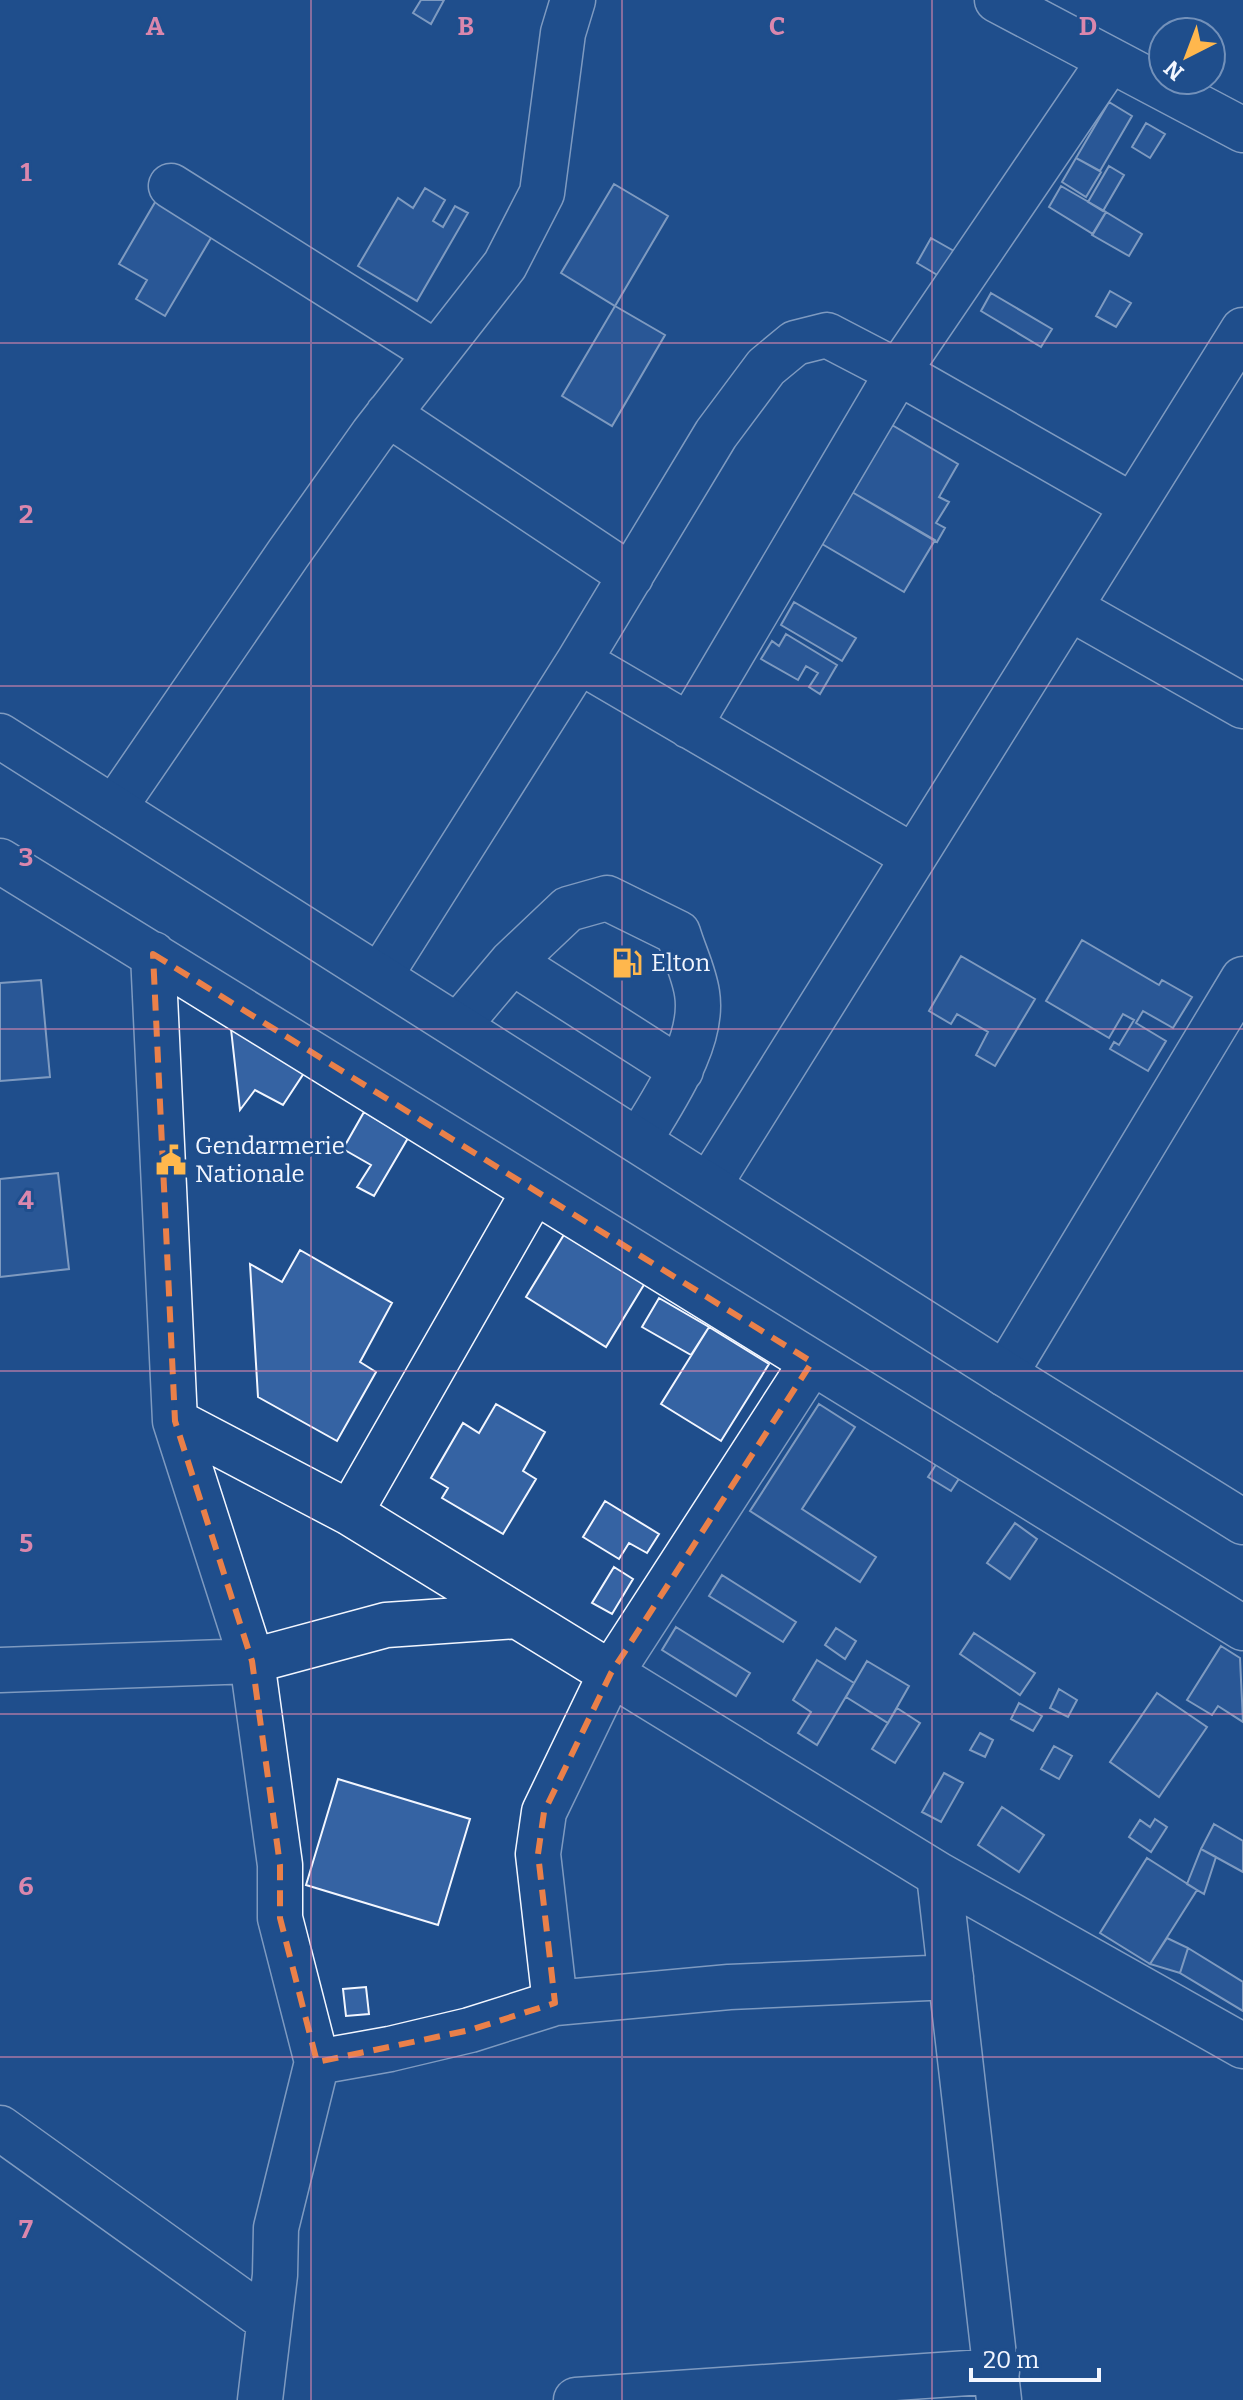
<svg xmlns="http://www.w3.org/2000/svg" width="1243" height="2400" font-family="Bitter,serif">
<style>
.building{fill:#3563a3;stroke:#f2f6ff;stroke-width:2}
.lines{fill:none;stroke-linecap:round;stroke-linejoin:round}
.minor-casing{stroke:#f2f6ff;stroke-width:47}
.highway-casing{stroke:#f2f6ff;stroke-width:47}
.minor{stroke:#1f4e8c;stroke-width:44}
.highway{stroke:#1f4e8c;stroke-width:44}
.marked{fill:none;stroke:#ea8049;stroke-width:6;stroke-dasharray:16 10;stroke-linejoin:round}
.grid{fill:none;stroke:#da87ad;stroke-width:2;stroke-opacity:0.55}
.labels{text-anchor:middle;stroke-width:6;stroke-linejoin:round;paint-order:stroke}
.poi-label{font-size:24px;fill:#f2f6ff;stroke:#1f4e8c;text-anchor:start}
.grid-label{font-size:26px;text-anchor:middle;font-weight:bold;fill:#da87ad;stroke:#1f4e8c;stroke-width:6;stroke-linejoin:round;paint-order:stroke}
</style>
<rect width="100%" height="100%" fill="#1f4e8c"/>
<path class="building" d="M421,0h23l-13,24 -18,-11z
M1109,102l23,14 -32,55 -24,-13z
M1146,123l19,11 -15,24 -18,-11z
M1076,158l25,14 -15,25 -24,-15z
M1109,166l15,9 -21,36 -15,-9z
M614,184l54,32 -53,90 -54,-33z
M1061,186l45,26 -13,22 -44,-27z
M425,188l20,12 -12,21 10,6 12,-21 13,7 -51,88 -59,-35 40,-68 15,10z
M161,192l57,34 -53,90 -29,-17 11,-19 -28,-16z
M1106,212l36,22 -13,22 -37,-21z
M931,238l23,13 -15,25 -22,-13z
M1110,291l21,12 -15,24 -20,-11z
M991,293l61,36 -11,18 -60,-36z
M615,306l50,29 -53,91 -50,-30z
M892,425l66,39 -19,33 10,5 -13,21 9,5 -8,14 -85,-50z
M852,492l83,48 -31,52 -82,-48z
M794,602l62,36 -14,23 -61,-36z
M786,634l51,31 -17,29 -11,-7 9,-14 -12,-7 -8,14 -37,-21 11,-18 7,5z
M1082,940l77,45 3,-5 30,17 -19,31 -30,-17 -7,12 30,18 -18,30 -38,-22 4,-7 5,3 15,-25 -11,-6 -14,24 -63,-37z
M961,956l74,43 -40,67 -19,-11 12,-23 -31,-18 -6,10 -22,-13z
M41,980l9,97 -50,4v-98z
M231,1029l73,44 -21,32 -28,-15 -15,20z
M364,1112l44,26 -34,58 -17,-9 14,-22 -28,-16z
M58,1173l11,96 -69,8v-98z
M565,1233l80,50 -39,64 -80,-50z
M300,1250l92,53 -32,59 16,10 -39,69 -79,-44 -8,-133 32,18z
M659,1298l50,29 -18,28 -49,-28z
M709,1327l60,37 -48,77 -60,-37z
M496,1404l49,28 -22,39 13,8 -33,55 -61,-36 6,-10 -17,-10 32,-55 16,10z
M819,1404l36,23 -53,82 74,48 -16,25 -110,-71z
M937,1463l23,14 -9,14 -23,-14z
M605,1501l54,33 -12,19 -18,-10 -10,16 -36,-22z
M1015,1523l22,16 -27,40 -23,-16z
M614,1567l19,12 -21,35 -20,-11z
M722,1575l74,47 -13,20 -74,-46z
M676,1627l74,46 -14,23 -74,-46z
M836,1628l20,13 -11,18 -20,-14z
M974,1633l61,40 -15,22 -60,-41z
M1221,1646l19,12 3,64 -25,-16 -6,9 -25,-15z
M817,1660l37,23 -37,62 -19,-12 13,-21 -18,-12z
M867,1661l42,25 -21,37 -42,-26z
M1059,1689l18,11 -9,17 -18,-9z
M1157,1693l50,34 -48,70 -49,-35z
M1019,1703l23,13 -9,15 -22,-12z
M897,1708l23,15 -25,40 -23,-14z
M980,1733l13,7 -8,17 -15,-7z
M1054,1746l18,10 -13,23 -18,-10z
M944,1773l19,10 -22,39 -19,-10z
M338,1779l132,40 -32,106 -132,-40z
M1002,1807l42,28 -25,37 -41,-27z
M1155,1819l12,8 -16,25 -22,-15 11,-17 10,7z
M1214,1824l29,17v31l-42,-23z
M1201,1849l15,8 -12,37 -17,-10z
M1147,1858l50,32 -47,74 -50,-31z
M1167,1938l21,10 -8,25 -30,-9z
M1188,1948l55,34v29l-63,-38z
M366,1987l3,27 -23,2 -3,-27z"/>
<g class="lines">
<g class="minor-casing">
<path id="minor" d="M997,0l246,130
M171,186l265,167
M388,414l243,162
M1070,608l173,98
M579,661l335,196
M689,726l209,-354 212,-312
M114,808l174,-254 85,-120 132,-169 37,-72 21,-160 10,-33
M0,861l1243,767
M153,954l22,467 77,240 28,204v53l37,144
M512,962l169,108
M380,976l199,-315 137,-227 50,-67 29,-24 32,-8 71,37 235,134
M458,1026l54,-64 56,-53 39,-11 71,35c6,20 16,40 19,60 8,49 -34,107 -58,148
M709,1185l534,-855
M1005,1374l238,-395
M175,1421l175,92 589,362 60,525
M350,1513l184,-322
M0,1670l252,-9 134,-36 132,-9
M939,1875l304,171
M555,2003l-17,-149 6,-42 67,-139 201,-311
M0,2128l269,193
M260,2400l15,-125 1,-47 41,-166 73,-13 80,-19 85,-27 174,-16 222,-10
M576,2400l421,-29"/>
</g>
<g class="highway-casing">
<path id="highway" d="M0,736l1005,638 238,148"/>
</g>
<use href="#minor" class="minor"/>
<use href="#highway" class="highway"/>
</g>
<path d="M0 0H1243V2400H0ZM153,954l659,408 -201,311 -67,139 -6,42 17,149 -85,27 -153,32 -37,-144v-53l-28,-204 -77,-240z" fill="#1f4e8c" fill-opacity=".55" fill-rule="evenodd"/>
<path class="marked" d="M153,954l659,408 -201,311 -67,139 -6,42 17,149 -85,27 -153,32 -37,-144v-53l-28,-204 -77,-240z"/>
<path class="grid" d="M311,0v2400M622,0v2400M932,0v2400M0,343h1243M0,686h1243M0,1029h1243M0,1371h1243M0,1714h1243M0,2057h1243"/>
<defs>
<g id="fuel-bare" transform="scale(2.4)"><path d="M-5.5-6h7V0h2V4h1.3V-2.5L3-4.5l.8-.8L6-3V5H2.5V1h-1V6h-7ZM-4.2-4.7v3.2H.2V-4.7Z" fill="#ffb74d" stroke="#1f4e8c" stroke-width="2.5" paint-order="stroke"/></g>
<g id="civic-bare" transform="scale(2.4)"><path d="M-.6-6.5H3V-4.5H.6V-3L4-1V1h2V6H-6V1h2V-1L-.6-3ZM-1.2 2.5V6h2.4V2.5Z" fill="#ffb74d" stroke="#1f4e8c" stroke-width="2.5" paint-order="stroke"/></g>
</defs>
<g fill-rule="evenodd">
<use href="#fuel-bare" x="627" y="963"/>
<use href="#civic-bare" x="171" y="1160"/>
</g>
<g class="labels">
<g class="poi-label">
<text x="651" y="971">Elton</text>
<text x="195" y="1154">Gendarmerie<tspan x="195" dy="28">Nationale</tspan></text>
</g>
</g>
<g class="grid-label">
<text x="155" y="35">A</text>
<text x="466" y="35">B</text>
<text x="777" y="35">C</text>
<text x="1088" y="35">D</text>
<text x="26" y="181">1</text>
<text x="26" y="523">2</text>
<text x="26" y="866">3</text>
<text x="26" y="1209">4</text>
<text x="26" y="1552">5</text>
<text x="26" y="1895">6</text>
<text x="26" y="2238">7</text>
</g>
<g transform="translate(1187 56) rotate(222)"><circle r="38" fill="#1f4e8c" stroke="#7391ba" stroke-width="2"/>
<path d="M0-6L14 30L0 20L-14 30Z" fill="#ffb74d"/>
<text y="-12" font-size="22" font-weight="bold" text-anchor="middle" fill="#f2f6ff">N</text>
</g>
<path d="M971 2368v12h128v-12" fill="none" stroke="#f2f6ff" stroke-width="4"/>
<text x="983" y="2368" font-size="24" fill="#f2f6ff" stroke="#1f4e8c" stroke-width="6" paint-order="stroke">20 m</text>
</svg>
